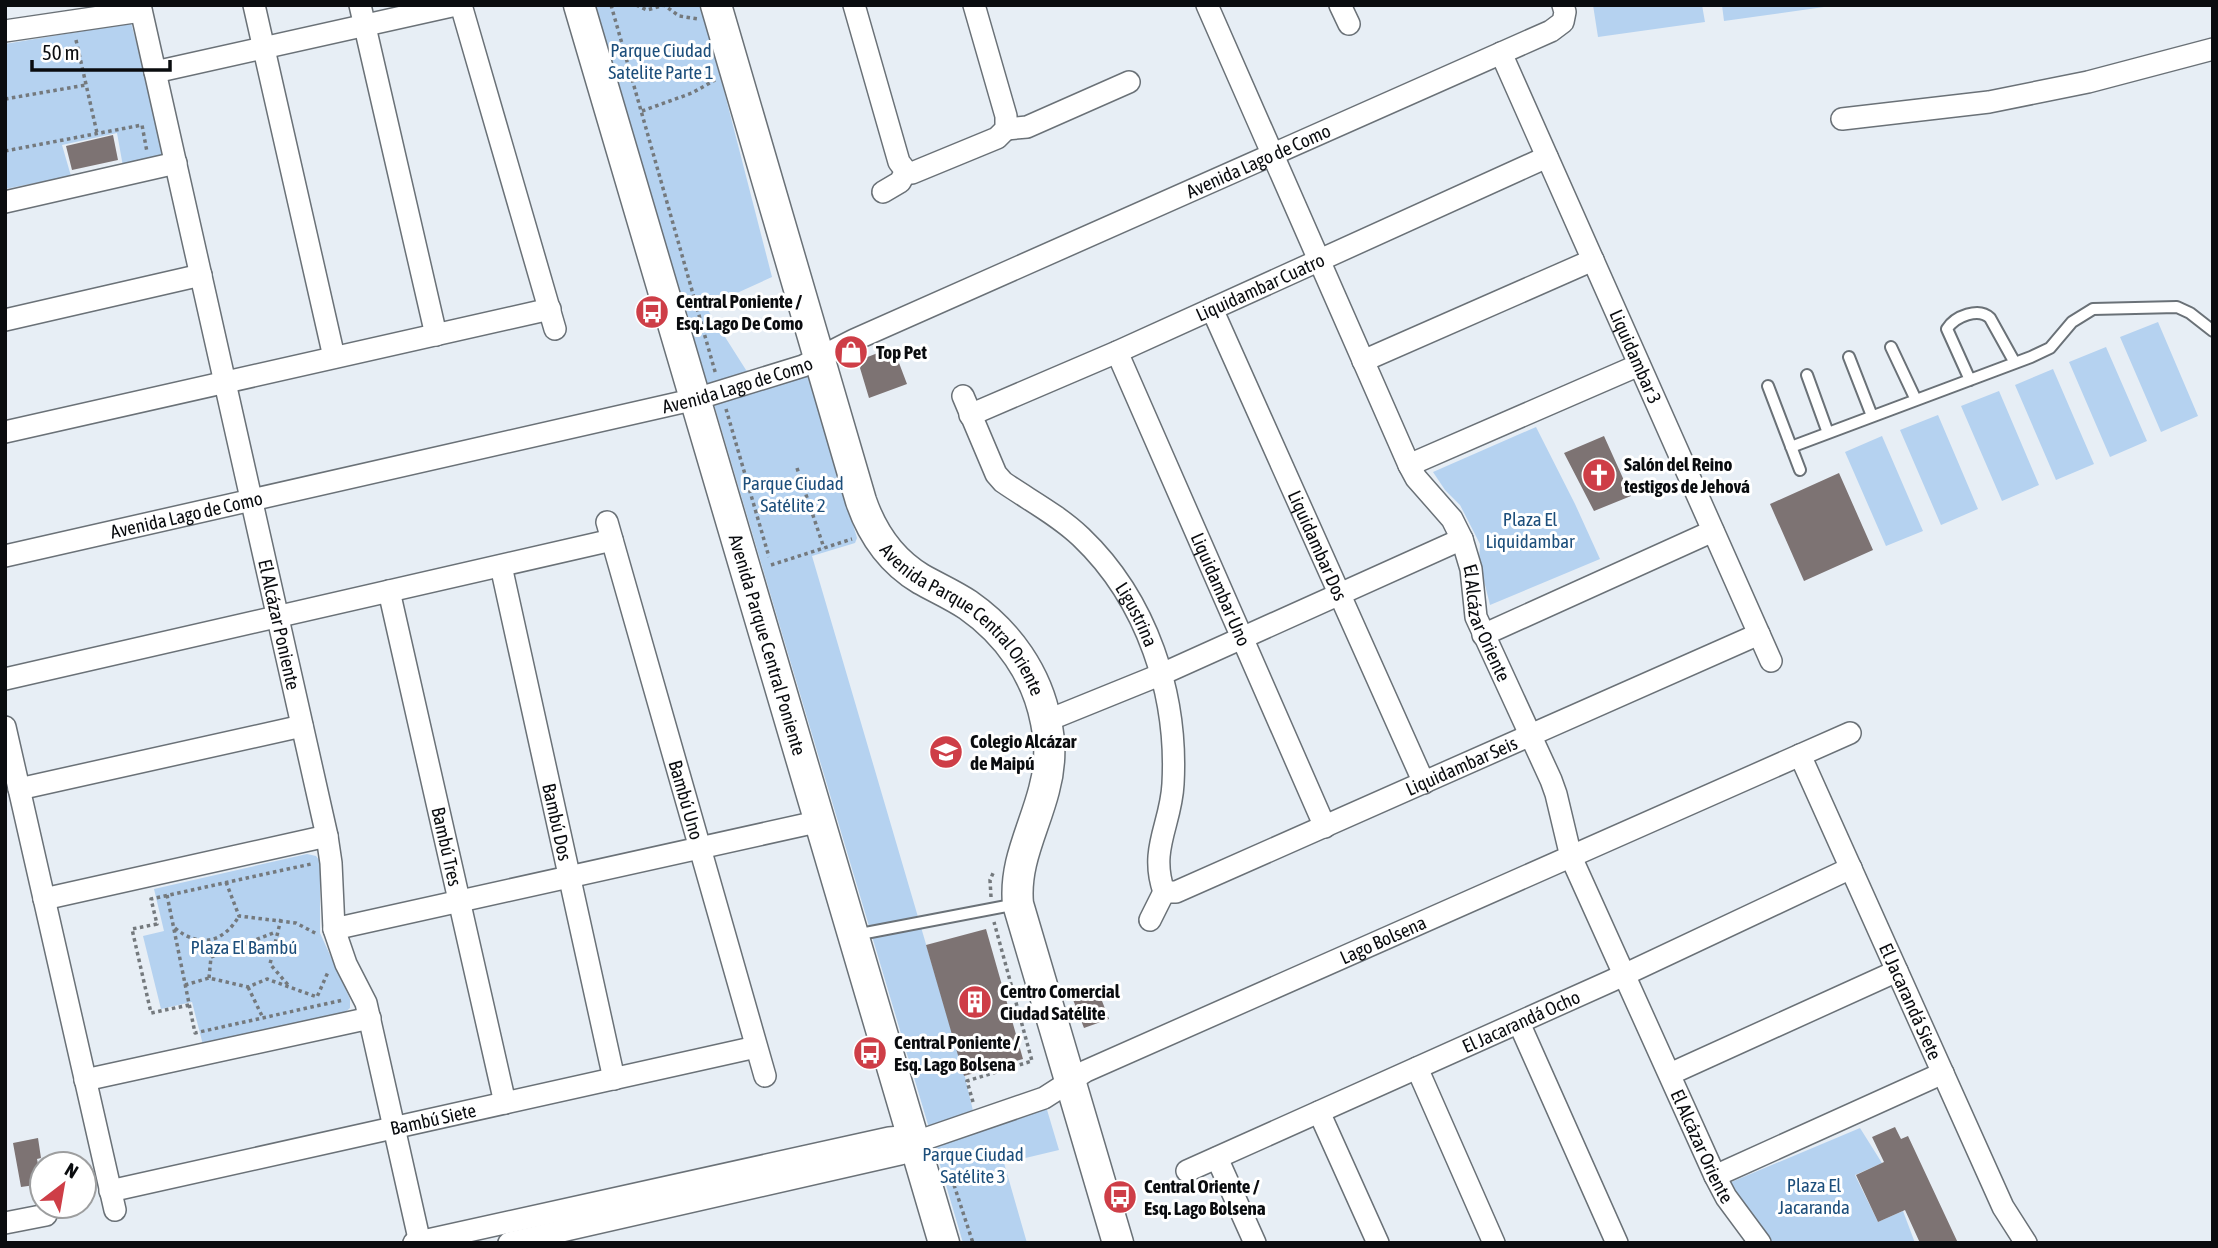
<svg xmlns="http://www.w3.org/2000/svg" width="2218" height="1248" font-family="'Asap Condensed',sans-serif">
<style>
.green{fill:#b5d2f0}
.building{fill:#7d7373}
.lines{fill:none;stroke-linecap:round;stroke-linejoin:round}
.lane-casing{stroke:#6a7177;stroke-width:14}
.street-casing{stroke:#6a7177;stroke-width:24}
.secondary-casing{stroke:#6a7177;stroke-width:33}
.path{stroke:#74797d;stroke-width:3.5;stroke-dasharray:3.5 3.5;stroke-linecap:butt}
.lane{stroke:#fff;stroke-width:10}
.street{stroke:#fff;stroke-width:21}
.secondary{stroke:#fff;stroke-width:30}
.labels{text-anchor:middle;stroke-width:6;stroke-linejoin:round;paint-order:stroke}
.park-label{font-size:19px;fill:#1c4e7b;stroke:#fff}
.street-label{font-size:19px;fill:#0a0c0f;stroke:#fff}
.poi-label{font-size:19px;font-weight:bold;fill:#0a0c0f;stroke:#fff;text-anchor:start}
</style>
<rect width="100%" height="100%" fill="#e7eef5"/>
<path class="green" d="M590,5h112l70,272 -66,30 40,63 7,3 -52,17z
M1593,5h109l3,17 -107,15z
M1722,5h109v1l-107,15z
M131,23l36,133 -43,16 -7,-39 -55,12 9,31 -66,13v-145z
M2158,322l40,94 -37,16 -41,-95z
M2106,347l41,94 -37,16 -41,-95z
M803,366l8,18 46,154 -2,5 -43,13 153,521 9,38 -45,13 -216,-727z
M2053,369l41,95 -38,16 -41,-95z
M1999,391l40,94 -37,16 -41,-95z
M1938,415l40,94 -37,16 -41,-95z
M1536,427l39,77 25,55 -110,46 -11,-44 1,-17 -20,-39 -15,-15 -12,-18z
M1882,436l41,95 -37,15 -41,-94z
M307,854l9,2 4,5v72l30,66v9l-7,6 -140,31 -11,-43 -31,7 -18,-73 21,-5 -10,-42z
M1045,1103l14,47 -55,13 23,80h-64l-30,-102z
M1860,1128l22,35 -27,12 23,47 25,-11 12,32h-144l-42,-60z"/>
<path class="building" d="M113,135l5,25 -46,10 -6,-24z
M893,347l14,37 -38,14 -9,-30 5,-10z
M1604,436l27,60 -37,15 -30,-58z
M1839,473l34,77 -69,31 -34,-77z
M986,929l37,130 -59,17 -38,-131z
M1097,988l12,31 -25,9 -12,-31z
M1895,1127l6,12 7,-3 50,107h-38l-15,-33 -27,12 -22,-47 28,-13 -12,-25z
M38,1138l3,20 -4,1 5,25 -21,3 -8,-44z"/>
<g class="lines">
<g class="lane-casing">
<path id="lane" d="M1891,347l25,53
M1849,357l23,59
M1807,375l21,58
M1970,380l-23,-51c8,-13 32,-22 43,-11l25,45
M1768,386l32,84
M1791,447l240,-90 19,-9 22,-26 21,-13 84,-2 13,6 23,18
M855,935l162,-31"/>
</g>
<g class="street-casing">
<g id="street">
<path id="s1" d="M140,5l187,831 4,27 3,66 12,35 20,39 54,240"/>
<path d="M254,5l80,352"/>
<path d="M360,5l76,330"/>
<path d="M461,5l94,324"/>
<path d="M854,5l45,157 7,9 6,2 85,-35 9,-9v-13l-32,-111"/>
<path id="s2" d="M1207,5l202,460 7,13 36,41 10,20 9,30 5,48 75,163 5,14 15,63 144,319 11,21 34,46"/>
<path d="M1340,5l9,19"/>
<path d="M5,31l136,-20"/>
<path id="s3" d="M1501,53l270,608"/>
<path d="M155,72l301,-67"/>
<path d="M1842,119l147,-17 99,-20 125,-33"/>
<path d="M1006,129l21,-2 102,-45"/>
<path d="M883,192l17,-10 6,-11"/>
<path d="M5,202l171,-39"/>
<path id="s4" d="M1212,309l212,474"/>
<path d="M5,320l196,-45"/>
<path id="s5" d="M1117,352l208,475"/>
<path d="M1363,361l230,-101"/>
<path id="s6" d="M963,396l33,78 7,8c26,18 55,33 78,55 66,63 97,157 92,247 -2,41 -24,65 -9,108"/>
<path id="s7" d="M970,415l147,-63 430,-195"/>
<path d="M5,432l545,-123"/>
<path d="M1409,465l230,-100"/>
<path id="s8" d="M607,522l158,554"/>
<path id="s9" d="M5,556l691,-157 107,-33 51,-26 697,-309 12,-9 2,-10 -2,-7"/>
<path id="s10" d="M501,566l113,513"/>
<path id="s11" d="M389,591l116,512"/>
<path d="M1483,635l230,-104"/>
<path d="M5,679l607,-139"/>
<path d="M1046,721l116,-47 300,-135"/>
<path d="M5,727l110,483"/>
<path id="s12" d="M1800,755l203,452 23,36"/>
<path d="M19,789l283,-63"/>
<path id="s13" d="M1164,892h12l583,-258"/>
<path d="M44,899l283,-63"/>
<path d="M1150,920l14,-28"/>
<path d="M334,929l487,-108"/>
<path d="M1519,1023l98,220"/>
<path d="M1417,1068l77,175"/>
<path d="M1670,1074l227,-103"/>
<path d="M85,1080l285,-62"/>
<path d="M1319,1112l59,131"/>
<path d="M1217,1158l38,85"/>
<path id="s14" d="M1187,1171l424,-190 240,-113"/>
<path d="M1715,1176l228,-103"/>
<path id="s15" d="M110,1191l646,-144"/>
<path d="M5,1223l41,-8"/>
<path d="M414,1243l475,-105 12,-1 15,5"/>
<path id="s16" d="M509,1243l391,-89 16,-12 128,-44 42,-27 764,-338"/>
</g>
</g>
<g class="secondary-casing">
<g id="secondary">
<path id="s17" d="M579,5l365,1238"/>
<path id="s18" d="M716,5l145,496c11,32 30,60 60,78 16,9 32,16 47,26 40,28 69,69 78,117 5,22 4,46 -2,68 -10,39 -30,73 -26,114l100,339"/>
</g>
</g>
<path class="path" d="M611,5l105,370
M636,5l11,5 17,-5 15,11 19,3
M76,40l21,93
M5,99l81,-14
M642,111l50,-18 23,-13
M5,151l137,-26 5,27
M726,409l43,148
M797,468l27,80
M771,565l81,-26
M226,882l13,34 57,7 21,11
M167,895l28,138 148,-33
M991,897l-1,-17 4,-9
M281,919l-11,45 19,22
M175,928c25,21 49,14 64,-12
M209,978l2,-21 65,-25
M185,985l24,-7 39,9 19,-8 50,18 11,-25
M248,987l15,31
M189,1005l-38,8 -19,-84 25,-5 -6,-25 160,-35
M973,1102l-6,-21 65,-20 -38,-139
M954,1185l19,58"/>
<use href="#lane" class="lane"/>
<use href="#street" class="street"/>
<use href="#secondary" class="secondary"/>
</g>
<defs>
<g id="bus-disc" transform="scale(1.75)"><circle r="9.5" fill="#ce3e47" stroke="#fff"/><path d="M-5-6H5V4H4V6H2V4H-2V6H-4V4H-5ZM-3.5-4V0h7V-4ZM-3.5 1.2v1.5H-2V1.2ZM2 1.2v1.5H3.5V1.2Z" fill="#fff"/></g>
<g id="shop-disc" transform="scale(1.75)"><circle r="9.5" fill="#ce3e47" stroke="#fff"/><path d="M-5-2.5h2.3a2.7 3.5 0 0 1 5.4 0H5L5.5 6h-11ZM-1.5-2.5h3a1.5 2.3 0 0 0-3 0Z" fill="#fff"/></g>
<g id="church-disc" transform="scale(1.75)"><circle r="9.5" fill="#ce3e47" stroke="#fff"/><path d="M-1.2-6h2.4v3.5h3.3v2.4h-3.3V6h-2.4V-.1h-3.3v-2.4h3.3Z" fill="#fff"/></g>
<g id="school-disc" transform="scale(1.75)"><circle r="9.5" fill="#ce3e47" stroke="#fff"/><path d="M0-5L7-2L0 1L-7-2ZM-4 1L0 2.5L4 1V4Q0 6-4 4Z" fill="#fff"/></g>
<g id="building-disc" transform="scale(1.75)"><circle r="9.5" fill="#ce3e47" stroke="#fff"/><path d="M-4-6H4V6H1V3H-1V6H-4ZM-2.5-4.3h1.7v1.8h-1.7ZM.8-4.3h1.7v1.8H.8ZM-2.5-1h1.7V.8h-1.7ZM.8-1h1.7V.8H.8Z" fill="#fff"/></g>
</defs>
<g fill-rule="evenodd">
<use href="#bus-disc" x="652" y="312"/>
<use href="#shop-disc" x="851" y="352"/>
<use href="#church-disc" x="1599" y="475"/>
<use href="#school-disc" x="946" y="752"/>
<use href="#building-disc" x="975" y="1002"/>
<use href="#bus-disc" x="870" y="1053"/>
<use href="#bus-disc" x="1120" y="1197"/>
</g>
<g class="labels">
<g class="park-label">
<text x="661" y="57">Parque Ciudad<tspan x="661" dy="22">Satelite Parte 1</tspan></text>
<text x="793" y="490">Parque Ciudad<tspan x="793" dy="22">Satélite 2</tspan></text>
<text x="1530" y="526">Plaza El<tspan x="1530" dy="22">Liquidambar</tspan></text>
<text x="244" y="954">Plaza El Bambú</text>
<text x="973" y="1161">Parque Ciudad<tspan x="973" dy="22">Satélite 3</tspan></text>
<text x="1814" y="1192">Plaza El<tspan x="1814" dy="22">Jacaranda</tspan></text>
</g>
<g class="street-label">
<text dy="7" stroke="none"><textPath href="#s9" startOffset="1320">Avenida Lago de Como</textPath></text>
<text dy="7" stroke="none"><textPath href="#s7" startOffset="317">Liquidambar Cuatro</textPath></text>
<text dy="7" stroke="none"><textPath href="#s3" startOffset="332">Liquidambar 3</textPath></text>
<text dy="7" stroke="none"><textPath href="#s9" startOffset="752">Avenida Lago de Como</textPath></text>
<text dy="7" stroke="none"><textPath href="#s9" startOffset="186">Avenida Lago de Como</textPath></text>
<text dy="7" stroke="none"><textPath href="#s4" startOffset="259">Liquidambar Dos</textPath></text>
<text dy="7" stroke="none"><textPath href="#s5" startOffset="259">Liquidambar Uno</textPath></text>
<text dy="7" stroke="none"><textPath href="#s6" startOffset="287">Ligustrina</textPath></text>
<text dy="7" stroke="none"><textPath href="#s18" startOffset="677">Avenida Parque Central Oriente</textPath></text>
<text dy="7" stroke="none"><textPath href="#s2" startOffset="682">El Alcázar Oriente</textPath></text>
<text dy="7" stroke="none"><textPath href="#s1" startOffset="635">El Alcázar Poniente</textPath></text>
<text dy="7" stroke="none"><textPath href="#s17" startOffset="667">Avenida Parque Central Poniente</textPath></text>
<text dy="7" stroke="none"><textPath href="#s13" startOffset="324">Liquidambar Seis</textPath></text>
<text dy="7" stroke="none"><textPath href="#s8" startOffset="289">Bambú Uno</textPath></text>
<text dy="7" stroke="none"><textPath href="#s10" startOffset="262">Bambú Dos</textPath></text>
<text dy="7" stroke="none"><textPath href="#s11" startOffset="262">Bambú Tres</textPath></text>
<text dy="7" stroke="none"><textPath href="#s16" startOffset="931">Lago Bolsena</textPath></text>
<text dy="7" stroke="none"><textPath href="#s12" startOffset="270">El Jacarandá Siete</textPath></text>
<text dy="7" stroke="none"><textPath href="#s14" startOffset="366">El Jacarandá Ocho</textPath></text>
<text dy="7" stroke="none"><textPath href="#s15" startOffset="331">Bambú Siete</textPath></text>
<text dy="7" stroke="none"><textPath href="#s2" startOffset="1250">El Alcázar Oriente</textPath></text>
</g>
<g class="poi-label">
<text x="676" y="308">Central Poniente /<tspan x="676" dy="22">Esq. Lago De Como</tspan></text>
<text x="876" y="359">Top Pet</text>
<text x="1624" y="471">Salón del Reino<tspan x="1624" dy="22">testigos de Jehová</tspan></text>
<text x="970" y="748">Colegio Alcázar<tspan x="970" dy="22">de Maipú</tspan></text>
<text x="1000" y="998">Centro Comercial<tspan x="1000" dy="22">Ciudad Satélite</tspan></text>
<text x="894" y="1049">Central Poniente /<tspan x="894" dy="22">Esq. Lago Bolsena</tspan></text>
<text x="1144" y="1193">Central Oriente /<tspan x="1144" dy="22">Esq. Lago Bolsena</tspan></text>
</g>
</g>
<rect width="2218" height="1248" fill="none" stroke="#0a0c0f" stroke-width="14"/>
<g transform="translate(63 1185) rotate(31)"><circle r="33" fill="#ffffff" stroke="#9d9e9f" stroke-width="2"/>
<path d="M0-5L12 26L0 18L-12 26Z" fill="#ce3e47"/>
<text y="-10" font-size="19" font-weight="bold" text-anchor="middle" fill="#0a0c0f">N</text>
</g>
<path d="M32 60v10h138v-10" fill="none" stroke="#0a0c0f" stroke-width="3.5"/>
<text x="42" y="60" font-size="21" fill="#0a0c0f" stroke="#ffffff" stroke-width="5" paint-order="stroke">50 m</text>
</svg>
